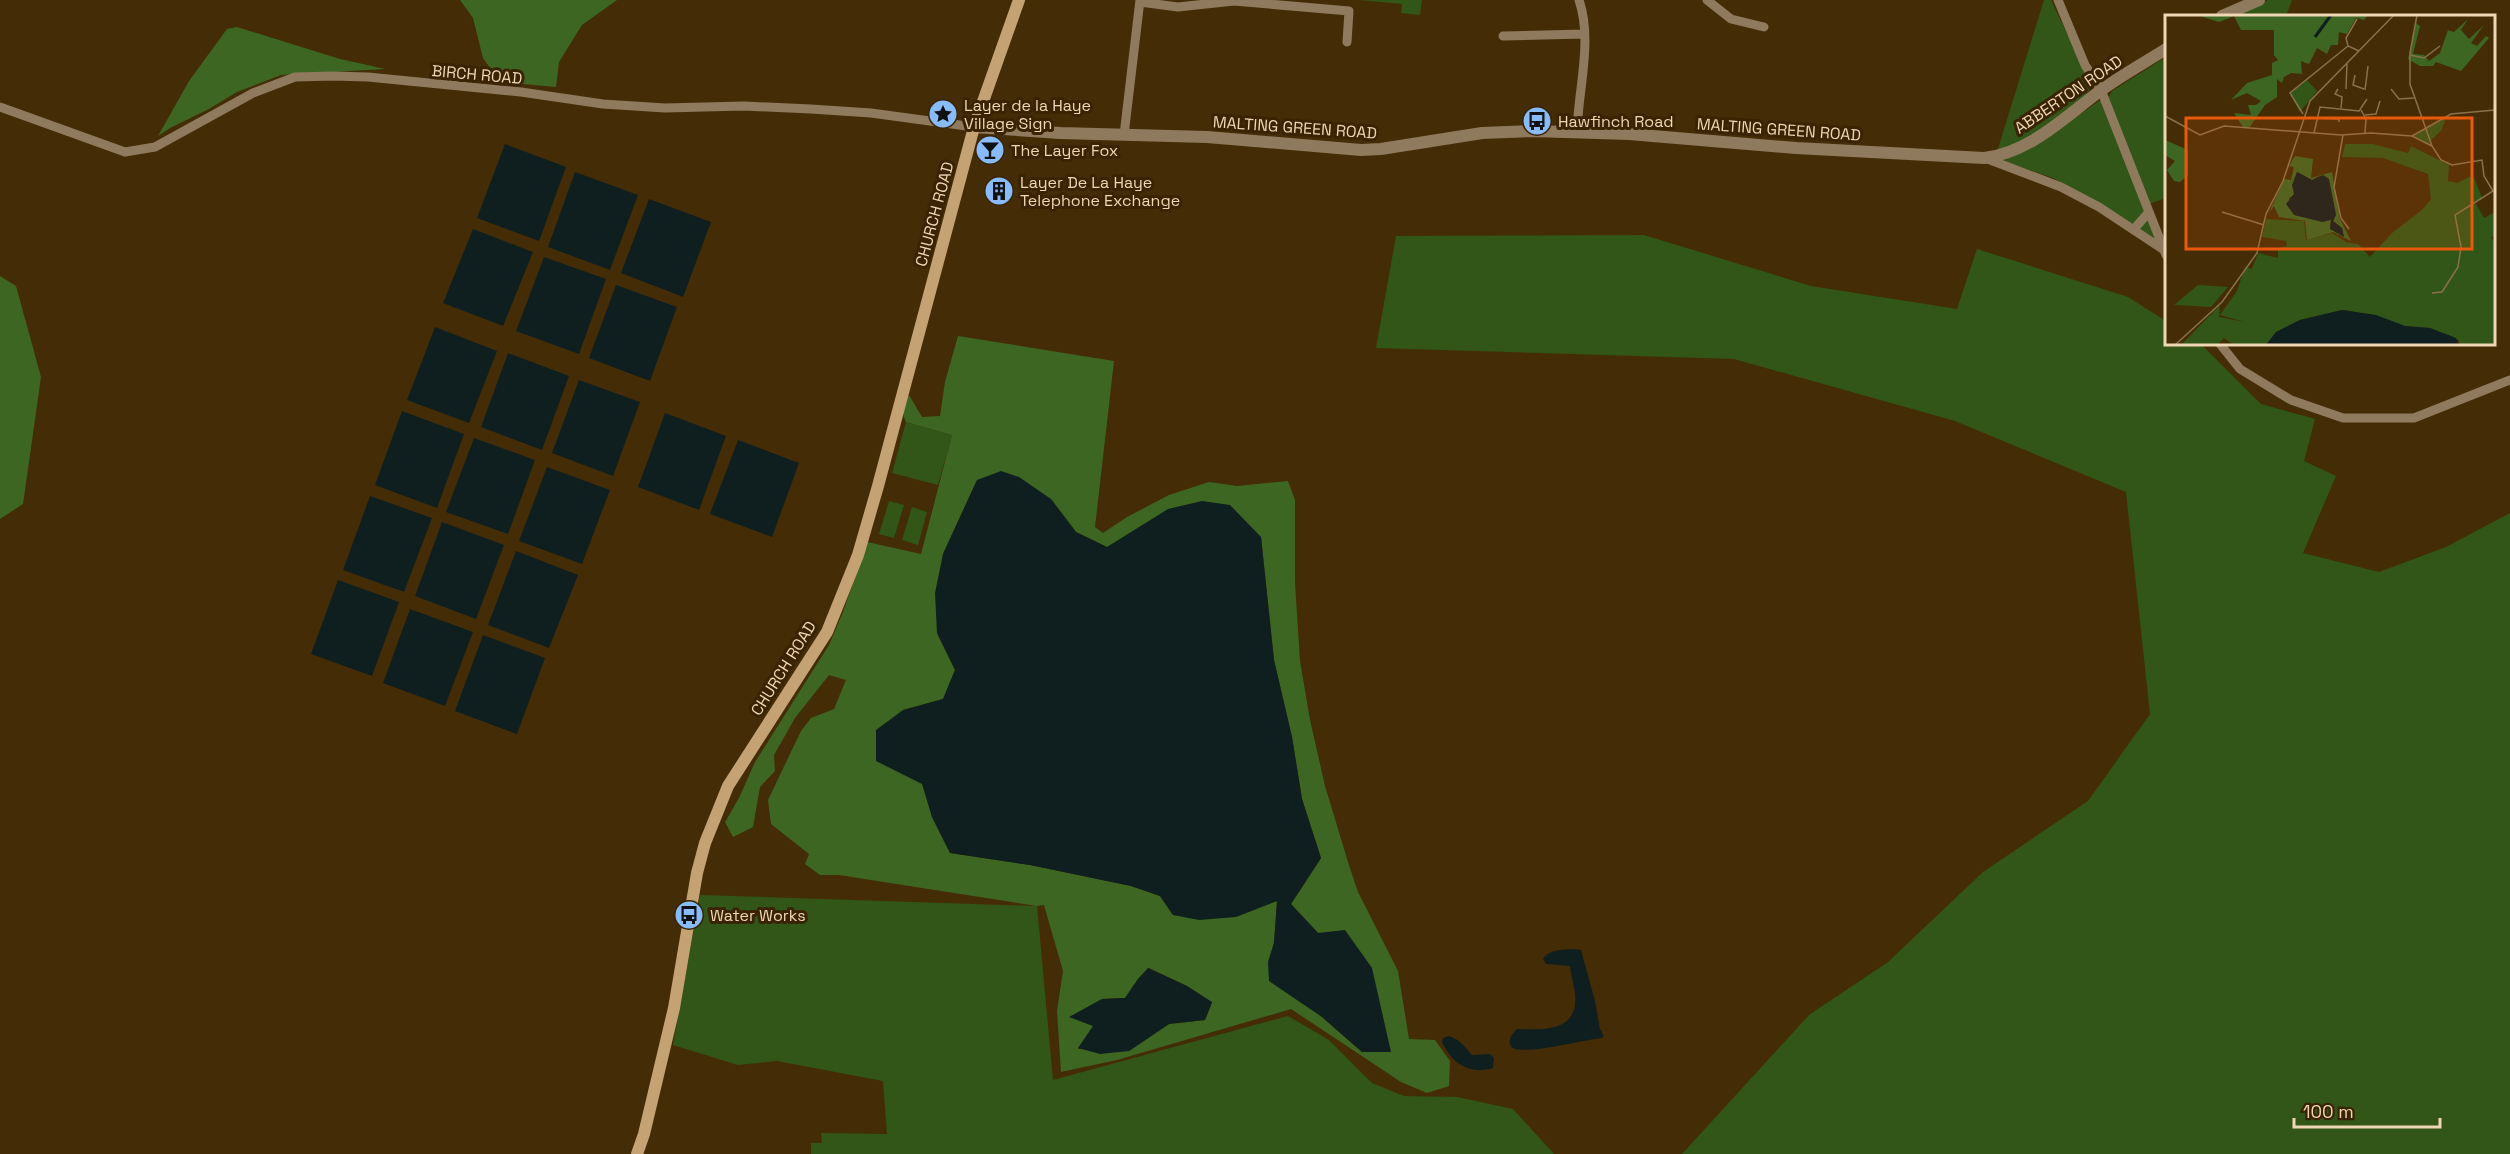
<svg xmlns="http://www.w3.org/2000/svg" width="2510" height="1154" font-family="'Space Grotesk',sans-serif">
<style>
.green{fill:#315617}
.forest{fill:#3d6622;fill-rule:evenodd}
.water{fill:#0f1f1f}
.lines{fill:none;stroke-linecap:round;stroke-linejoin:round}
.minor{stroke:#8f7a5e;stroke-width:9}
.tertiary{stroke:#8f7a5e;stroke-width:12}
.secondary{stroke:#c4a274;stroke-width:12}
.labels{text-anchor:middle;stroke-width:6;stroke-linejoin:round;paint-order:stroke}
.street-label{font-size:16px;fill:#efd6b5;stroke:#392300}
.poi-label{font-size:16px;fill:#efd6b5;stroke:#392300;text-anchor:start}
.inset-river{fill:none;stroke:#0f1f1f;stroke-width:3}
.inset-road{fill:none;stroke:#88714c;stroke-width:1.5}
.view{fill:#e8590c;fill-opacity:0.15;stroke:#e8590c;stroke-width:3}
.inset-edge{fill:none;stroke:#efd6b5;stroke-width:3}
</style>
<rect width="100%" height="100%" fill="#442d06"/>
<path class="green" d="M1358,0h64l-2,15 -19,-2 1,-9z
M2044,0h7l37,78 2,10 -4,8 -62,45 -27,11z
M2268,0h24l-6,16h-52z
M2166,57v141l-17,6 -41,-106 4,-7z
M2099,101h2l57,140 -56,-36 -49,-27 -47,-16 -2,-3 65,-37z
M1644,235l167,51 146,23 20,-60 151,48 38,24v23h35l60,60 54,15 -11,42 32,15 -33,77 76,19 67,-25 64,-34v641h-828l127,-139 79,-53 95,-90 105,-71 62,-87 -24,-222 -171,-71 -221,-62 -358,-11 20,-112z
M906,422l46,13 -14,50 -46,-12z
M889,501l15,4 -10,33 -15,-4z
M912,507l15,5 -9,33 -16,-5z
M700,895l337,11 16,174 235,-64 41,24 43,43 32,13 53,1 56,12 41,45h-743v-11h11l-1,-10 66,1 -4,-53 -106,-20 -39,4 -65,-20z"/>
<path class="forest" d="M460,0h157l-35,25 -23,37 -3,25 -56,-5 -17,-24 -10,-40z
M237,27l103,32 45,10 -104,6 -44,17 -28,17 -39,19 -12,8 31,-55 38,-52z
M0,276l16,10 25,91 -18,127 -23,15z
M958,336l156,25 -19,166 8,6 24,-16 42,-22 40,-13 28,4 51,-5 7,19v83l5,78 10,59 15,66 23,76 10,30 40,79 11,68 26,1 15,21 -1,25 -22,7 -26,-11 -110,-73 -174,51 -56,12 -4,-61 6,-40 -19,-66 -7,1 -198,-31h-19l-15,-11 4,-10 -38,-30 -3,-24 33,-69 10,-13 23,-9 12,-29 -17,-5 -34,43 -21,37 1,16 -15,16 -7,40 -20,10 -8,-15 14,-24 16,-36 74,-117 14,-33 24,-70 54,12 31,-119 -46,-13c-5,-10 -3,-17 3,-27l13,22 18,-1 5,-34zM977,480l74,19 25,33 31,15 21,-12 133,2 13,123 18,77 10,62 19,59 -30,46 27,29 44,119 -40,-35 -54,-55 6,-19 3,-42 -11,3 -93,11 -13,-19 -29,-10 -101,-21 -80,-12 -18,-36 -29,-107 40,-11 12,-29 -18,-37 6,-79zM1149,968l38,18 25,17 -7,17 -36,4 -40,27 -51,-2 16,-23 -24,-9 32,-18 23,-1 13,-19z"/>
<path class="water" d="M505,144l61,23 -27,74 -62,-23z
M575,172l63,23 -28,75 -62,-23z
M649,199l62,23 -28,75 -62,-24z
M473,229l60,23 -30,74 -60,-23z
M544,257l62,22 -27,75 -63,-23z
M616,285l61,22 -27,74 -61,-23z
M435,327l62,24 -28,72 -62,-23z
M508,353l61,23 -27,74 -61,-23z
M579,380l61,22 -27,74 -61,-23z
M402,411l62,23 -27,74 -62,-23z
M665,413l61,23 -27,74 -61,-23z
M474,438l61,22 -27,74 -62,-22z
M738,440l61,23 -27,74 -62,-23z
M547,467l63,23 -28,74 -63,-23z
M1001,471l18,6 32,22 25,33 31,15 61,-38 34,-8 28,4 31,32 13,123 18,77 10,62 19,59 -30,46 27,29 27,-3 27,38 19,84h-29l-40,-35 -53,-36 -1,-19 6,-19 3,-42 -41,16 -37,3 -26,-5 -13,-19 -29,-10 -101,-21 -80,-12 -18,-36 -10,-33 -46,-23v-31l27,-20 40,-11 12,-29 -18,-37 -2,-40 8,-39 34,-74z
M370,496l62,22 -28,74 -61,-22z
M442,522l62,23 -28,74 -61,-23z
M516,551l62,24 -29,73 -61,-23z
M338,580l61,22 -27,74 -61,-22z
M410,609l63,23 -28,74 -62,-23z
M483,635l62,23 -28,76 -62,-23z
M1573,949l8,1 14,51 5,28 4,7 -2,2c-20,2 -74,17 -90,10 -5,-8 -1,-13 5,-19 26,1 62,3 58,-35 -1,-9 -4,-18 -5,-28l-24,-2 -3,-5c6,-10 19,-9 30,-10z
M1148,968l39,18 25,16 -7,18 -36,4 -40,27 -29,3 -22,-6 15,-22 -24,-9 33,-18 23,-1 13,-19z
M1448,1036c11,2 17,11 24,19l18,-1 4,4 -1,10c-23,7 -41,-4 -51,-26l1,-4z"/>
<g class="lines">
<path class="minor" d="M1707,0l24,19 33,8
M2058,0l27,65 16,25 65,165
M1140,2l38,5 56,-6 115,10 -2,31
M1503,36l81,-2
M0,107l125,45 30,-5 98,-54 42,-16 38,-1 35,1 153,15 82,12 62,4 79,-2 67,3 60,4 103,14
M1577,132c1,-42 16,-91 2,-132
M1124,135l16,-135
M1985,158l76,29 38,20 65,43
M2134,229l15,-17
M2220,344l20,25 51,31 52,18h71l96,-38"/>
<path class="tertiary" d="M2222,16l37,-16
M974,127l86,6 147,4 154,13 20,-1 101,-16 51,-2 96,3 167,14 188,10c45,-5 81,-41 116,-67 20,-15 44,-28 66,-42"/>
<path class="secondary" d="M637,1154l7,-20 30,-126 23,-135 8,-30 23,-57 99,-154 31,-77 20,-69 96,-359 45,-127"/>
</g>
<defs>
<g id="sight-disc" transform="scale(1.5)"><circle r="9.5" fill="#88bbfc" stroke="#392300"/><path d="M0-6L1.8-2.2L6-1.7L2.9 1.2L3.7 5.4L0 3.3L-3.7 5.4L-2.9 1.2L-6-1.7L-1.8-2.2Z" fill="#111"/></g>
<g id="bus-disc" transform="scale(1.5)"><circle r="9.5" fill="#88bbfc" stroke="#392300"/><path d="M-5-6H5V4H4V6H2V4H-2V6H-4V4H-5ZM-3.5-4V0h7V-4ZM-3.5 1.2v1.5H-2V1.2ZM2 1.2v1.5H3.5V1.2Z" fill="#111"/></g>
<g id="bar-disc" transform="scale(1.5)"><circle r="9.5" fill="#88bbfc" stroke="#392300"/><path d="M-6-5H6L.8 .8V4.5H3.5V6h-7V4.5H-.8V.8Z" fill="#111"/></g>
<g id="building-disc" transform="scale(1.5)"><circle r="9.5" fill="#88bbfc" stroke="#392300"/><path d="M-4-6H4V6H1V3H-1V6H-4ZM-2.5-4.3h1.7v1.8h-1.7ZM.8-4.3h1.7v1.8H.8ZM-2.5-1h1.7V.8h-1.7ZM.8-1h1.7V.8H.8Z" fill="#111"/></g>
</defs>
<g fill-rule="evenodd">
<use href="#sight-disc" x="943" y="114"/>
<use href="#bus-disc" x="1537" y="121"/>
<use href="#bar-disc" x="990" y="150"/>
<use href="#building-disc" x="999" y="191"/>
<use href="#bus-disc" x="689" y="915"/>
</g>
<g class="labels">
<g class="street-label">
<text transform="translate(477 74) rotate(5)" y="6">BIRCH ROAD</text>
<text transform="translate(2068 94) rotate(-34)" y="6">ABBERTON ROAD</text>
<text transform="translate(1295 127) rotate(4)" y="6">MALTING GREEN ROAD</text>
<text transform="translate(1779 129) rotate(4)" y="6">MALTING GREEN ROAD</text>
<text transform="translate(934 214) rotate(-75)" y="6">CHURCH ROAD</text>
<text transform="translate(783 668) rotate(-58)" y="6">CHURCH ROAD</text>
</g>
<g class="poi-label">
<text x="964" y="111">Layer de la Haye<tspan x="964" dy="18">Village Sign</tspan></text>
<text x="1558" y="127">Hawfinch Road</text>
<text x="1011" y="156">The Layer Fox</text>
<text x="1020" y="188">Layer De La Haye<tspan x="1020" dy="18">Telephone Exchange</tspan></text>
<text x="710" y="921">Water Works</text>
</g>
</g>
<g transform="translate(2165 15)">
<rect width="330" height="330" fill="#442d06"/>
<path d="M142,65l10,11 -17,21 -10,-18zM282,101l-6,15 -11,10 1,4 -17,-9zM180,129h28l35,9 3,-7 38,19 -1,16 9,2 16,-8 9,23 -7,4 9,16 11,-6v24l-4,1 4,6v102h-36v-5l-29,-12 -25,-2 -30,-11 -33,-5 -42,10 -24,12 -10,13h-32l-10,-7 -7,7h-36l39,-40 -1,12 26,5 -25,-7 17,-24 8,-24 7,2 6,-16 20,5v-10l9,-2 -1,-5 -24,-4 4,-18 38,2 2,19 26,-7 14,9 12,2 12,13 22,-24 31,-24 8,-10 -3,-25 -45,-16 -41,-1zM33,270l30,2 -17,20 -37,-2z" fill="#315617"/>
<path d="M32,0h171l-4,5 -8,-2 -9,16 -8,-2 -1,13h-7l-4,9 -10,-6 -8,16 -8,-3 1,13 -11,-1 -7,4 -2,6 -5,-4v18l-12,8 -16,23 -6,-1 -9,-14 17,2 -3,-10h8l5,-4 -14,-8 -16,7 16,-17 25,-8v-12l6,-3 -4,-5v-25h-33l-7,-14 -15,6zM303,4l-7,11 8,9 15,-14 -13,18 6,3 9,-10 3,2 -28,33 -25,-9 -3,4h-13l-12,-7 8,-36 4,3 -7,28 11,1 5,6 11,-8 8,-23 6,2zM0,125l23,10v25l-8,7 -6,-1 -7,-11 8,-9 -10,-6zM130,141l18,3 -2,19 21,-6 8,47 11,22 -18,-9 -26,8 -2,-19 -26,-4 -5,-11 -5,7 15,-34 7,1 3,-13 -5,-1zM132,157l15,8 7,-4 12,17 5,22 -3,6 9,7 2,9 -14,-10 1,-7 -37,-5 -5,-17 6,-4z" fill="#3d6622" fill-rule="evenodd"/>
<path d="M132,157l15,8 11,-5 6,4 7,36 -3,6 9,7 2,9 -14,-8 1,-9 -9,2 -28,-7 -8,-11 8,-10 -2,-9zM177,295l34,5 29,11 25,2 26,10 3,7h-193l10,-13 24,-12z" fill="#0f1f1f"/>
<path class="inset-river" d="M150,22l16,-22"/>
<path class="inset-road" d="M252,0l-7,38v31l22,62 9,14 11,5 30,-5 2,16 9,15 -38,24 6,32 -3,20 -16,25 -10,1M192,4l-11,19 2,8 11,5M245,40l14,3 16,-12M190,60l-2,10 11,4M173,74l-3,5 7,3 -1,11M181,74l1,-25M226,74l8,10 15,-1M200,75l3,-24M196,95l5,9 -1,14M138,99l-13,-21 58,-47M200,100l11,-1 4,-13M0,101l35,19 24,-9 117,9 30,-2 41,3 20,10M151,103l23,1v3M149,118l6,-26 39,4 8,-12M178,120l-9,52 7,31 8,11M247,121l39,-22 44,-4M57,197l42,13M10,330l47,-43 35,-49 9,-39 17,-33 27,-80 84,-86"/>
<path class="view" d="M21,103h286v131h-286z"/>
<rect width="330" height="330" class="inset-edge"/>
</g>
<path d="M2294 1118v9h146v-9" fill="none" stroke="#efd6b5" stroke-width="3"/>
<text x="2303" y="1118" font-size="18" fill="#efd6b5" stroke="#392300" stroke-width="4.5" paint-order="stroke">100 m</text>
</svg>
